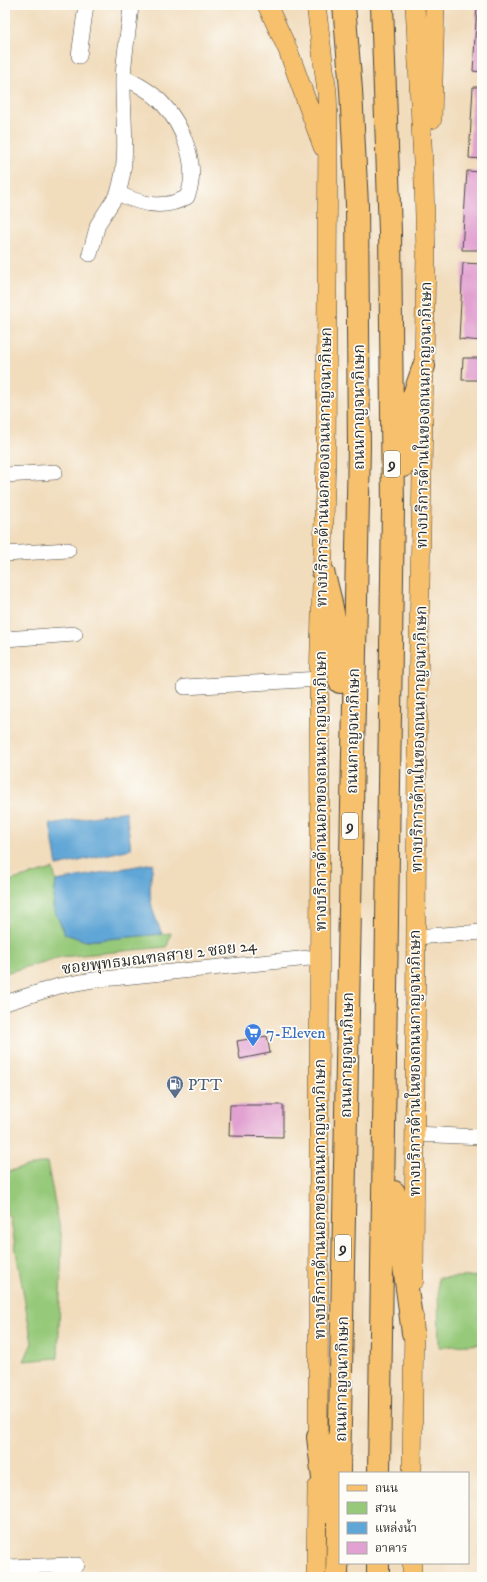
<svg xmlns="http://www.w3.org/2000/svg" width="487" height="1582" font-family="'IM FELL DW Pica','Noto Serif Thai',serif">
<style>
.green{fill:#96c979;stroke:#607a52}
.water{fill:#60a6d6;stroke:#466880}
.building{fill:#e2a2d1}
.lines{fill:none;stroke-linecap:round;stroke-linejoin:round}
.minor-casing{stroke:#494641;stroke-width:16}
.major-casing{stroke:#494641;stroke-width:20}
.highway-casing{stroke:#494641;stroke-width:24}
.minor{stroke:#fff;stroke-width:15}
.major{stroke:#f7c06c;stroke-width:19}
.highway{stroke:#f7c06c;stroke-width:22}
.labels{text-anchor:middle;stroke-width:3.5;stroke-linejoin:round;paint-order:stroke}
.shield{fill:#fdfcf7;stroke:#6a6a68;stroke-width:1}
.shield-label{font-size:15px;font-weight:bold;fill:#2b2b2b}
.street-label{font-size:16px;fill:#2b2b2b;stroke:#fdfcf7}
.shop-label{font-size:16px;fill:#366cbe;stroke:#fdfcf7;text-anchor:start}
.service-label{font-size:16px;fill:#4e5e75;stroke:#fdfcf7;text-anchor:start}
</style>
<rect width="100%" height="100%" fill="#fdfcf7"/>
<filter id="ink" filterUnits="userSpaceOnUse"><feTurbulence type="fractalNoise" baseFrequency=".025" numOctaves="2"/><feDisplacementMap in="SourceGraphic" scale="8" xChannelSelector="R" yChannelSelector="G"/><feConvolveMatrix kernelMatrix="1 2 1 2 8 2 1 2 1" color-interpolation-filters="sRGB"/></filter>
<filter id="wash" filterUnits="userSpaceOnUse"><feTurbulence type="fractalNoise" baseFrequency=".012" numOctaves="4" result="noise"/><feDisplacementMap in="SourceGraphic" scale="16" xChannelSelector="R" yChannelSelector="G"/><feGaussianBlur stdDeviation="0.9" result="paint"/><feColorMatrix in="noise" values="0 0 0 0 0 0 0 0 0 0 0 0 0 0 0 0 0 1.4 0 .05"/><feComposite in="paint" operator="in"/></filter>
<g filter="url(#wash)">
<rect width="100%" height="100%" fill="#f1dcbc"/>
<path class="green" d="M53,869l3,12 -3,26 33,34 85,-8 -4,14 -106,10 -56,16v-91z
M47,1162l15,77 -4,119 -34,3 8,-18 -22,-127 -5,1v-45z
M482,1276v68l-43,3 -1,-69z"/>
<path class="water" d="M126,811l5,38 -74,17 -7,-42z
M153,863c-5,34 -4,40 9,71l-76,7 -21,-7 -12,-27 3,-26z"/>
<g id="blocks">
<path class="building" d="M477,5h5v67l-9,-1z
M473,87h9v72l-13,-1z
M467,171l15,1v78h-20z
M463,263l19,1v77l-23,-2z
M463,358h19v22h-20z
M267,1036l3,17 -30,6 -3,-18z
M230,1105h53v32l-54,-1z"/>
</g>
</g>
<g filter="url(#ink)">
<use href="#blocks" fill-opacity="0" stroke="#494641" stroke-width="1"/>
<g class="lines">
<g class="minor-casing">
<path id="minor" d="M79,56l7,-51
M123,77c14,7 28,14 39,26 21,22 38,64 25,94 -23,13 -46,8 -69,-4 12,-36 4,-78 5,-115 1,-24 6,-49 8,-73
M90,254l8,-30 20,-31
M5,475l50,-3
M5,554l63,-4
M5,639l70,-5
M185,687l134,-8
M415,937l67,-5
M5,1003l54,-17 34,-6 226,-23
M414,1134l68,3
M5,1567l72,-2"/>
</g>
<g class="major-casing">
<path id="major" d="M267,5l21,45 35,97
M316,5l11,87 1,27 -2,339 -7,221 1,145 -2,628
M432,119l3,-114
M414,1280l3,-531 9,-495 -2,-72 -9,-177
M412,1473l2,-155
M412,1563v14
M316,1577l1,-89"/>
</g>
<g class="highway-casing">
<path id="highway" d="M403,466l8,-63 13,-37
M323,572c11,36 16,72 17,110
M394,1192l19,141
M318,1437l9,75
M379,1473l14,-965 -3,-276 -8,-227
M337,1577l22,-1131 -2,-241 -6,-115 -7,-85
M378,1577v-14"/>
</g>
<use href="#minor" class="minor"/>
<use href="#major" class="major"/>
<use href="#highway" class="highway"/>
</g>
</g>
<defs>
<g id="supermarket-pin" transform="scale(0.9)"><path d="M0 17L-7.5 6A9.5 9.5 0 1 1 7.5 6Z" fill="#3f7fe0" stroke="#fdfcf7"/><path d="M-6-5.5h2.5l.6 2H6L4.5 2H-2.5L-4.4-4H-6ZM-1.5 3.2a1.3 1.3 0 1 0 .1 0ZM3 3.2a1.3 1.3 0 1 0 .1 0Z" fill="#fff"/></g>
<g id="fuel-pin" transform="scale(0.9)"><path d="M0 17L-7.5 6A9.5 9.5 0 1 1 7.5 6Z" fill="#5c6f8a" stroke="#fdfcf7"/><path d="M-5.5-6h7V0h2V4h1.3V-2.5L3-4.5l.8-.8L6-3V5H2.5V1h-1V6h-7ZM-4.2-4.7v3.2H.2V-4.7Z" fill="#fff"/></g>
</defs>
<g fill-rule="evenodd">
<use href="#supermarket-pin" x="253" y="1032"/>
<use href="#fuel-pin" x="175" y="1084"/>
</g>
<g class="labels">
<g class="shield">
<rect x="384" y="451" width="16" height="26" rx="3"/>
<rect x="342" y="813" width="16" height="26" rx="3"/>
<rect x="335" y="1235" width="16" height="26" rx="3"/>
</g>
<g class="shield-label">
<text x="392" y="469">9</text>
<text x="350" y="831">9</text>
<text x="343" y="1253">9</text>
</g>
<g class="street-label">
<text transform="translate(358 407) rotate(-90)" y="6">ถนนกาญจนาภิเษก</text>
<text transform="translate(423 415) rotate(-89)" y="6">ทางบริการด้านในของถนนกาญจนาภิเษก</text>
<text transform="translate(323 467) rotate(-89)" y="6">ทางบริการด้านนอกของถนนกาญจนาภิเษก</text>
<text transform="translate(352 731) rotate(-89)" y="6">ถนนกาญจนาภิเษก</text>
<text transform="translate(418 739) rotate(-89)" y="6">ทางบริการด้านในของถนนกาญจนาภิเษก</text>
<text transform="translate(320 791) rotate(-90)" y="6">ทางบริการด้านนอกของถนนกาญจนาภิเษก</text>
<text transform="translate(159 956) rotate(-7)" y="6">ซอยพุทธมณฑลสาย 2 ซอย 24</text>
<text transform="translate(346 1055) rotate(-89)" y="6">ถนนกาญจนาภิเษก</text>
<text transform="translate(414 1063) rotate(-90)" y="6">ทางบริการด้านในของถนนกาญจนาภิเษก</text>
<text transform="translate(319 1199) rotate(-90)" y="6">ทางบริการด้านนอกของถนนกาญจนาภิเษก</text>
<text transform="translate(341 1379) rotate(-89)" y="6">ถนนกาญจนาภิเษก</text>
</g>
<g class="shop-label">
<text x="266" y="1038">7-Eleven</text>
</g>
<g class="service-label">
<text x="188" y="1090">PTT</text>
</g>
</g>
<rect width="487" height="1582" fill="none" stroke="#fdfcf7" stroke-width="20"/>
<rect x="339" y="1472" width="130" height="92" fill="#fdfcf7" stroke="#a9a8a5"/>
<rect x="347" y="1485" width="20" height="6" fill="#f7c06c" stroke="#a9a8a5"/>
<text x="375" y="1492" font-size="12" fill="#2b2b2b">ถนน</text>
<rect x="347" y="1502" width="20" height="12" fill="#96c979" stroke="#a9a8a5"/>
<text x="375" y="1512" font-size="12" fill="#2b2b2b">สวน</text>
<rect x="347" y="1522" width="20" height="12" fill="#60a6d6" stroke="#a9a8a5"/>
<text x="375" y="1532" font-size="12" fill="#2b2b2b">แหล่งน้ำ</text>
<rect x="347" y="1542" width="20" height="12" fill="#e2a2d1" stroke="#a9a8a5"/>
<text x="375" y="1552" font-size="12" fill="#2b2b2b">อาคาร</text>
</svg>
